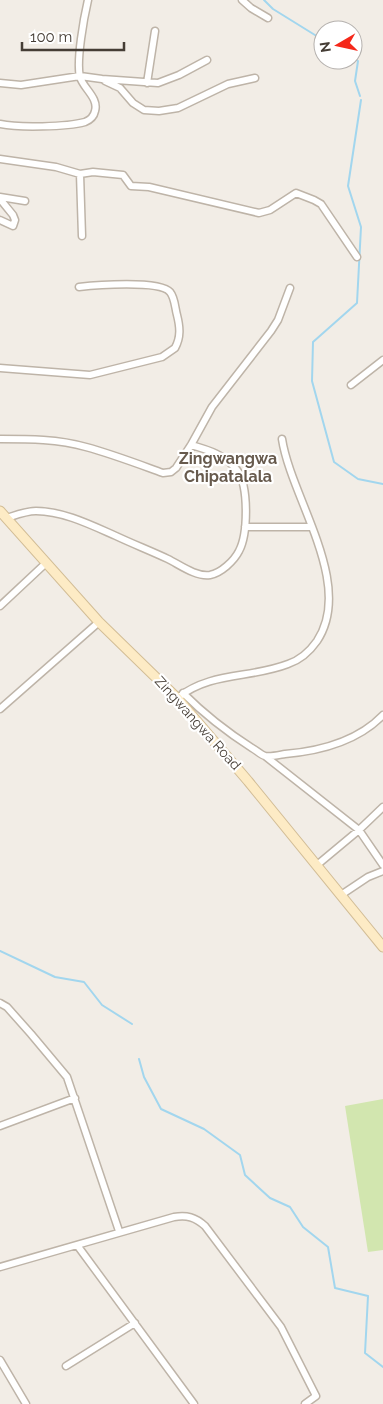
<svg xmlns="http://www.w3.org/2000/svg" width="383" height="1404" font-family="Raleway,sans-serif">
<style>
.green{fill:#d2e6af}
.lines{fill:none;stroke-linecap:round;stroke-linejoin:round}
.stream{stroke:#a2d6ee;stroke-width:2}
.street-casing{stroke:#beb4a8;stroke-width:9}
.secondary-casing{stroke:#d2bd96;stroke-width:11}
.street{stroke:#fff;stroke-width:6}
.secondary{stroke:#fdebc5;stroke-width:9}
.labels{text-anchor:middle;stroke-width:4.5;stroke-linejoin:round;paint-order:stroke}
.street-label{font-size:14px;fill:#453d35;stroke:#fff}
.quarter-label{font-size:16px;font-weight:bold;fill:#675a4d;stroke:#fff}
</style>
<rect width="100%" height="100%" fill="#f2ede6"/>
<path class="green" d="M383,1099v151l-15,2 -23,-146z"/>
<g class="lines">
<path class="stream" d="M264,0l9,9 50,31
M353,58l5,3 -3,20 5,15
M361,100l-13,86 13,41 -4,76 -44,39 -1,39 22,81 24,17 25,5
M0,951l55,26 29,5 18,23 30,19
M139,1059l5,18 17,32 43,20 36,26 5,20 25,23 20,9 13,20 25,20 7,41 33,8 -3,57 18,14"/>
<g class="street-casing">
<path id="street" d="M242,0l9,8 17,10
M105,81l15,7 13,15 11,7 15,1 19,-3 50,-24 27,-6
M0,83l21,2 59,-9 22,3 56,4 21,-8 28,-15
M147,83l8,-52
M0,124c18,4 67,3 85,-2 5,-2 9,-6 10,-11 4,-13 -12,-23 -15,-34 -4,-16 4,-60 8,-77
M0,159l56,8 24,7 13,-2 30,3 8,11 18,1 110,26 11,-3 26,-17 18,7 7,4 36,53
M80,174l2,62
M0,197l25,4
M0,199l13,16 2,5 -2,6 -13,-6
M0,368l90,7 72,-18 13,-9c6,-11 5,-21 2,-33 -2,-7 -2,-17 -7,-23 -10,-12 -75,-7 -91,-5
M351,385l32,-25
M0,439c29,0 58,0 86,8 26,7 52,17 77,26l8,-1 5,-4 15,-23 21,-38 59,-76 7,-11 12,-32
M7,518c9,-3 19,-7 29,-7 27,0 55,14 80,25 17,8 35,15 52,23 12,6 28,18 42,16 11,-2 24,-14 29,-24 9,-17 10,-65 -2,-81 -12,-15 -28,-20 -46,-25
M245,527h67
M0,606l46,-43
M183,693c21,21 44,39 69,55 4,2 9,7 13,8 6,1 14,-1 20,-2 35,-3 72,-12 98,-39
M177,698c35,-27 72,-19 111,-34 12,-4 22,-13 29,-23 38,-57 -26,-143 -35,-202
M0,709l99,-87
M265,756l94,74 24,35
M317,865l42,-35 24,-23
M341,895l27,-18 15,-6
M0,1003l7,4 24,27 36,43 52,154
M0,1126l75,-28
M77,1245l117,159
M0,1267l174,-50c13,-2 21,0 31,9l76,101 35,69 -11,8
M0,1360l26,44
M66,1366l69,-43"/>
</g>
<g class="secondary-casing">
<path id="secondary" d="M0,511l99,111 78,76 71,83 135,166"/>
</g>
<use href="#street" class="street"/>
<use href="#secondary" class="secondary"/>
</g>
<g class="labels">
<g class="street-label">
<text transform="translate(198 723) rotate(48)" y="5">Zingwangwa Road</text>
</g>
<g class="quarter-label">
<text x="228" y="464">Zingwangwa<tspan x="228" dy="18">Chipatalala</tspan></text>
</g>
</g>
<g transform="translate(338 45) rotate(261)"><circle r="24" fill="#ffffff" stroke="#b5b1ae"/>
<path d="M0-4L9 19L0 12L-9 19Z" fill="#f5281a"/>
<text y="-8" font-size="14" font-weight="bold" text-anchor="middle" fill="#453d35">N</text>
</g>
<path d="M22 42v8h102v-8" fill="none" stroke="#453d35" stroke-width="2.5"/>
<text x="30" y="42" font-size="15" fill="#453d35" stroke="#ffffff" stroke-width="4" paint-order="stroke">100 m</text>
</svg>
